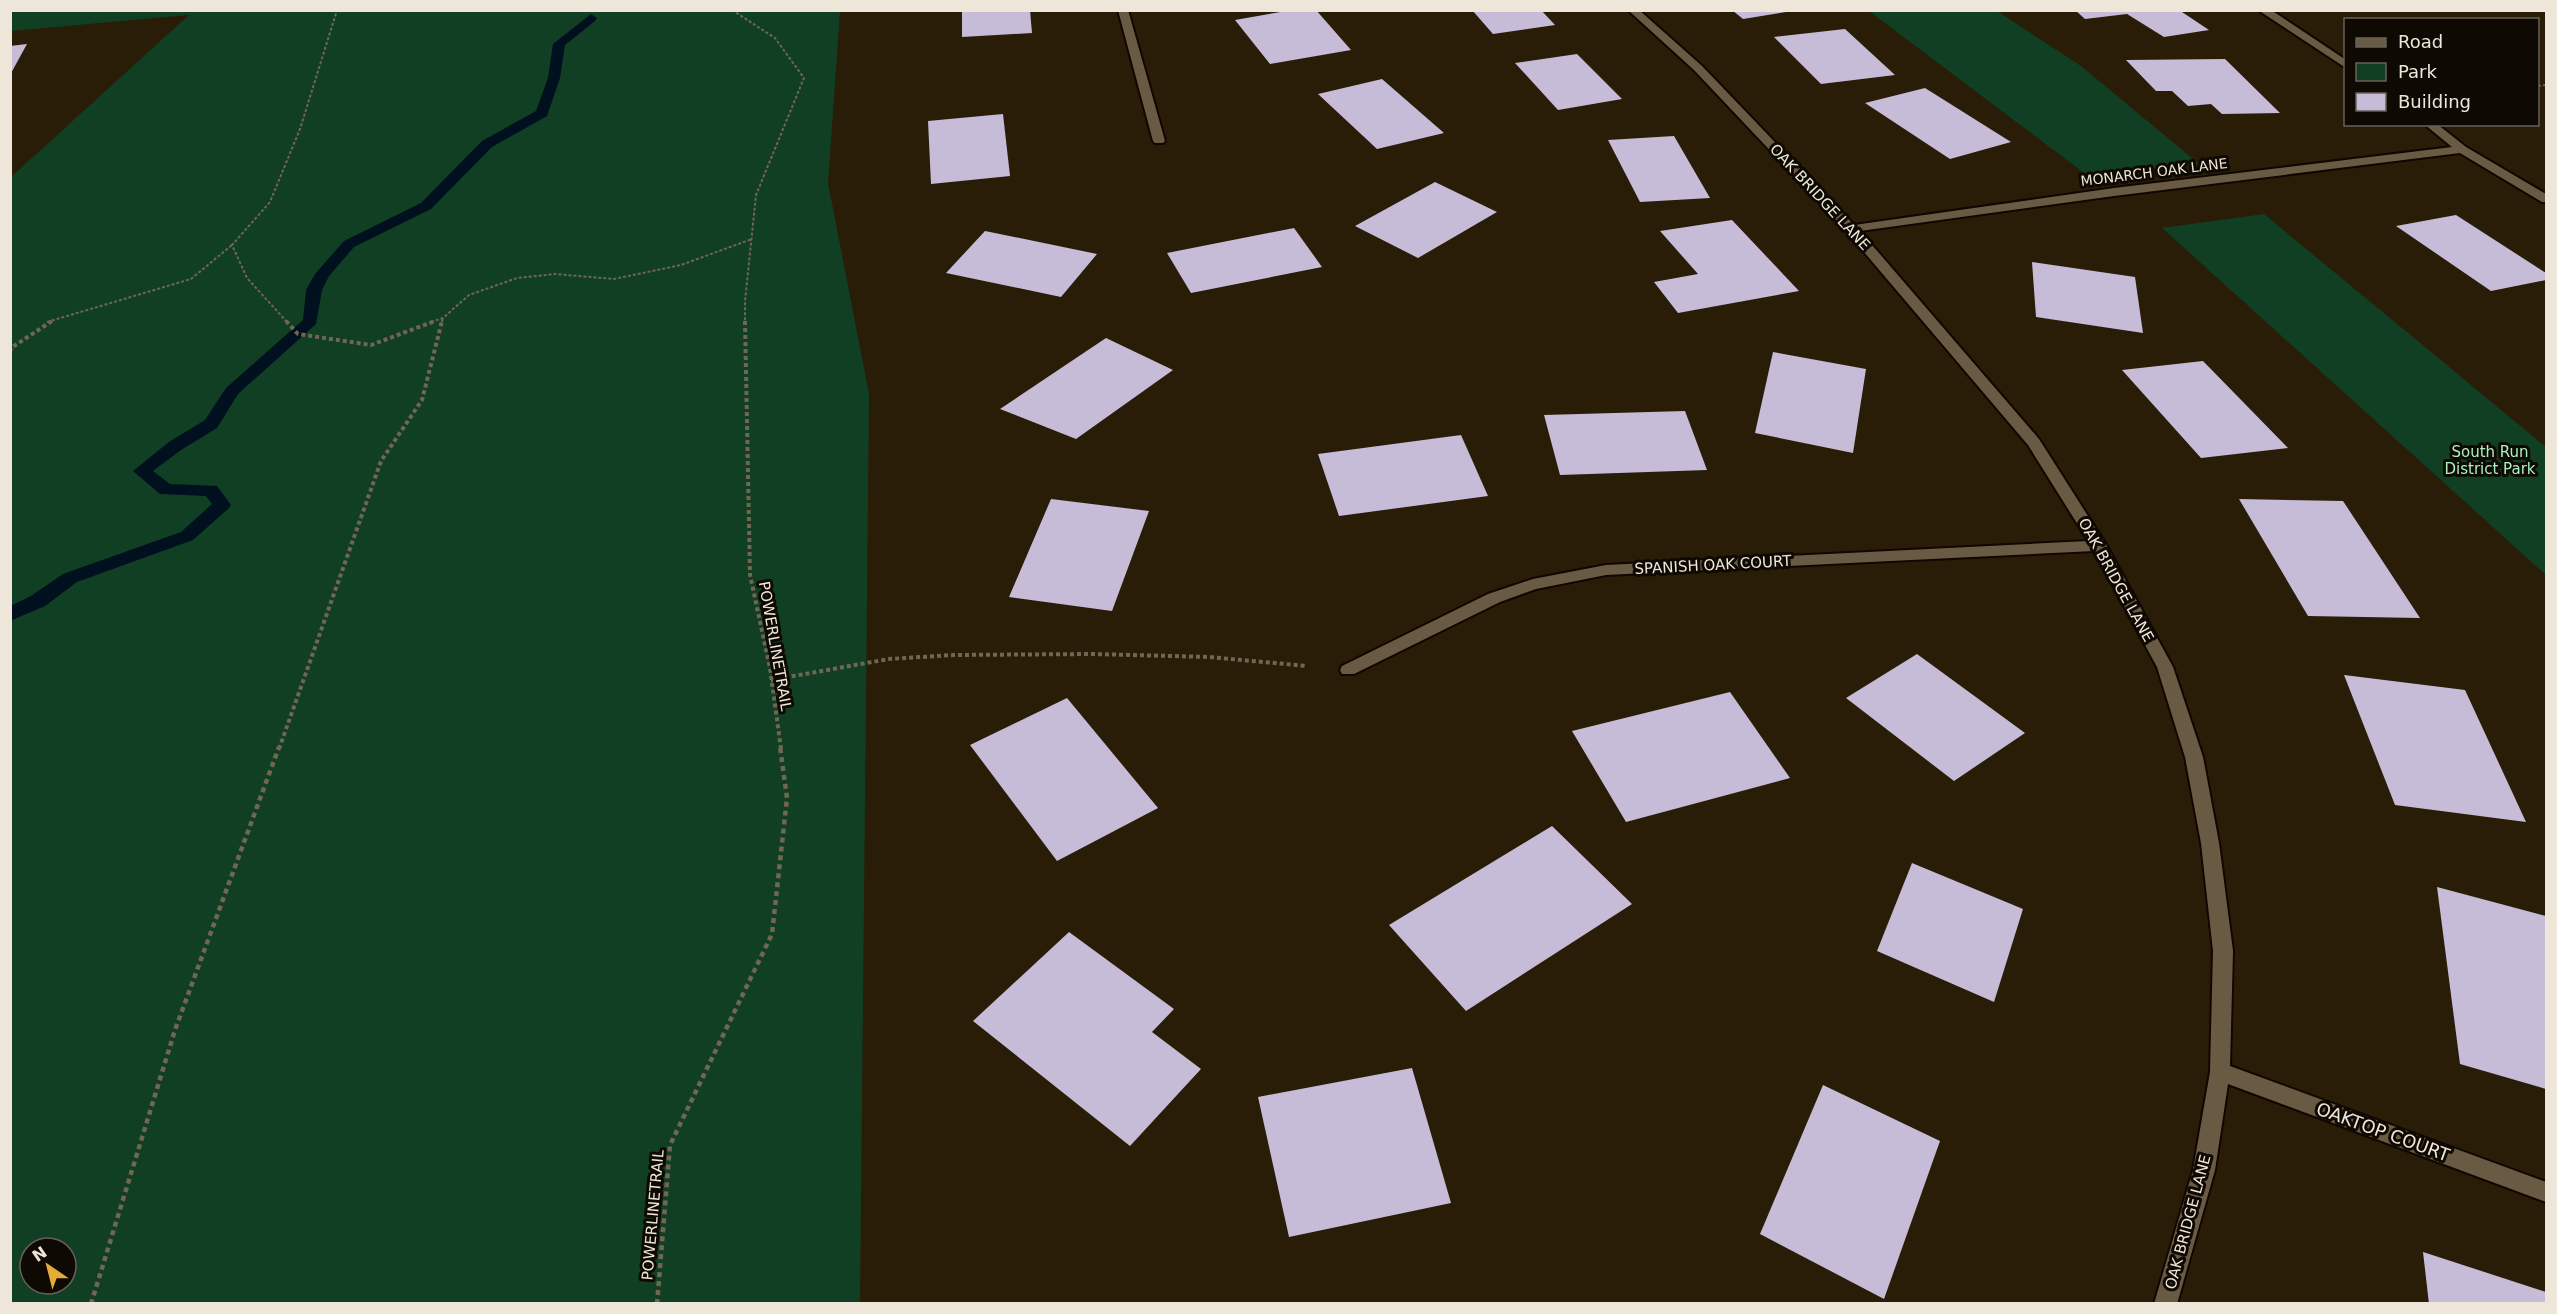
<svg xmlns="http://www.w3.org/2000/svg" width="2557" height="1314" font-family="'DejaVu Sans',sans-serif">
<style>
.green{fill:#113f24;fill-rule:evenodd}
.lines{fill:none;stroke-linecap:round;stroke-linejoin:round}
.stream{fill:#00101f;fill-rule:evenodd}
.building{fill:#c6bcd8}
.minor-casing{stroke:#120700;stroke-width:4}
.path-far2{stroke:#716653;stroke-width:2;stroke-dasharray:3 2;stroke-linecap:butt}
.path-far1{stroke:#716653;stroke-width:4;stroke-dasharray:4 3;stroke-linecap:butt}
.path{stroke:#716653;stroke-width:4.5;stroke-dasharray:5 4;stroke-linecap:butt}
.minor{fill:#695b43;fill-rule:evenodd}
.labels{text-anchor:middle;stroke-width:6;stroke-linejoin:round;paint-order:stroke}
.far-street-label{font-size:14px;fill:#eee6d8;stroke:#0e0902}
.street-label{font-size:15px;fill:#eee6d8;stroke:#0e0902}
.park-label{font-size:15px;fill:#a8f2be;stroke:#0e0902}
.near-street-label{font-size:18px;fill:#eee6d8;stroke:#0e0902}
</style>
<rect width="100%" height="100%" fill="#2a1d07"/>
<path class="green" d="M10,11h830l-12,172 41,211 -9,909h-849v-1126l178,-162 -178,16zM30,1248h36v36h-36z
M1869,11h128l84,55 118,98 -111,12z
M2264,214l282,233v128l-384,-347z"/>
<g class="lines">
<path class="stream" d="M591,14l6,4 -2,3 -30,24 -5,33 -13,38 -55,31 -61,62 -77,38 -25,29 -7,14 -6,34 -78,70 -21,34 -36,22 -28,21 17,13 47,2 14,19 -3,4 -35,31 -116,42 -32,24 -35,15v-15l21,-10 32,-22 118,-42 31,-28 -6,-8 -46,-2 -27,-23 36,-29 36,-22 21,-32 77,-68 3,-30 9,-16 29,-33 77,-38 61,-62 54,-30 12,-33 5,-34z"/>
</g>
<path class="building" d="M962,10h68l2,23 -70,4z
M1292,10h24l35,40 -81,14 -35,-44z
M1472,10h69l14,15 -62,9z
M1732,10h54v2l-43,7z
M2075,10h104l30,20 -45,7 -37,-23 -42,5z
M1845,29l50,46 -74,9 -47,-47z
M27,44l-17,31v-29z
M1577,54l45,45 -64,11 -43,-47z
M2225,59l55,54 -58,1 -11,-10 -23,2 -16,-15h-16l-30,-31z
M1382,79l62,54 -67,16 -59,-55z
M1925,88l86,54 -61,17 -85,-56z
M1003,114l7,62 -79,8 -3,-63z
M1674,136l36,62 -70,4 -32,-62z
M1435,182l62,30 -79,46 -63,-32z
M2456,215l90,58v7l-55,11 -95,-65z
M1732,220l67,71 -121,22 -24,-31 44,-8 -38,-43z
M1294,228l28,39 -131,26 -24,-40z
M985,231l112,23 -36,43 -115,-24z
M2032,262l103,15 8,56 -107,-16z
M1106,338l67,32 -97,69 -76,-30z
M1773,352l93,17 -13,84 -98,-20z
M2203,361l85,87 -87,10 -79,-88z
M1685,411l22,59 -147,5 -16,-60z
M1461,435l27,61 -149,20 -21,-62z
M1051,499l98,12 -37,100 -103,-14z
M2239,499l104,2 77,117 -112,-2z
M1917,654l108,79 -71,48 -108,-83z
M2344,675l121,15 61,132 -131,-17z
M1730,692l60,86 -164,44 -54,-91z
M1067,698l91,110 -101,53 -87,-116z
M1552,826l80,78 -166,107 -77,-86z
M1912,863l111,46 -29,93 -117,-51z
M2437,887l109,29v173l-86,-25z
M1069,932l105,77 -22,23 49,37 -71,77 -157,-125z
M1412,1068l39,135 -162,34 -31,-140z
M1823,1085l117,56 -56,158 -124,-65z
M2423,1252l123,40v12h-117z"/>
<g class="lines">
<g class="minor-casing">
<path id="minor" d="M1118,10h10l37,131 -2,2h-8l-2,-2z
M1628,10h11l63,56 152,159 260,-37 338,-41 -28,-23h13l29,23 80,47v8h-4l-82,-49 -346,43 -254,35 179,208 68,107 66,121 30,90 16,86 14,108 -3,115 316,116v20l-318,-118 -13,86 -38,134h-23l39,-134 17,-98 3,-121 -12,-108 -16,-86 -28,-90 -63,-116 -488,24 -70,14 -36,13 -146,72h-12l-2,-4 2,-4 146,-72 45,-15 73,-14 482,-24 -60,-96 -181,-213 -153,-162z
M2258,10h13l75,50v8z"/>
</g>
<path class="path-far2" d="M732,10l43,28 29,40 -48,117 -11,106v21
M2538,86l8,-1
M47,322l144,-43 41,-34
M287,322l-40,-44 -15,-33 38,-43 30,-73 37,-119
M431,322l12,-4 26,-23 48,-17 38,-4 59,5 67,-14 71,-26
M442,322l1,-4"/>
<path class="path-far1" d="M286,321l12,13 73,11 64,-24
M745,321l5,254 20,93 11,81
M10,352l1,-4 41,-27
M771,680l118,-21 65,-4 139,-1 116,3 98,9
M279,749l102,-288 41,-61 20,-79"/>
<path class="path" d="M91,1304l84,-274 104,-283
M657,1304l13,-159 102,-211 15,-136 -7,-51"/>
<use href="#minor" class="minor"/>
</g>
<g class="labels">
<g class="far-street-label">
<text transform="translate(2154 172) rotate(-7)" y="5">MONARCH OAK LANE</text>
</g>
<g class="street-label">
<text transform="translate(1820 197) rotate(47)" y="5">OAK BRIDGE LANE</text>
<text transform="translate(1713 565) rotate(-3)" y="5">SPANISH OAK COURT</text>
<text transform="translate(2116 580) rotate(61)" y="5">OAK BRIDGE LANE</text>
<text transform="translate(775 646) rotate(80)" y="5">POWERLINETRAIL</text>
<text transform="translate(653 1215) rotate(-85)" y="5">POWERLINETRAIL</text>
<text transform="translate(2188 1222) rotate(-75)" y="5">OAK BRIDGE LANE</text>
</g>
<g class="park-label">
<text x="2490" y="457">South Run<tspan x="2490" dy="17">District Park</tspan></text>
</g>
<g class="near-street-label">
<text transform="translate(2383 1132) rotate(20)" y="6">OAKTOP COURT</text>
</g>
</g>
<rect width="2557" height="1314" fill="none" stroke="#eee6d8" stroke-width="24"/>
<rect x="2344" y="18" width="195" height="108" fill="#0e0902" stroke="#686158" stroke-width="1.5"/>
<rect x="2356" y="38" width="30" height="9" fill="#695b43" stroke="#686158" stroke-width="1.5"/>
<text x="2398" y="48" font-size="18" fill="#eee6d8">Road</text>
<rect x="2356" y="63" width="30" height="18" fill="#113f24" stroke="#686158" stroke-width="1.5"/>
<text x="2398" y="78" font-size="18" fill="#eee6d8">Park</text>
<rect x="2356" y="93" width="30" height="18" fill="#c6bcd8" stroke="#686158" stroke-width="1.5"/>
<text x="2398" y="108" font-size="18" fill="#eee6d8">Building</text>
<g transform="translate(48 1266) rotate(325)"><circle r="28" fill="#0e0902" stroke="#686158" stroke-width="1.5"/>
<path d="M0-4.5L10 22L0 15L-10 22Z" fill="#e4ad35"/>
<text y="-9" font-size="16" font-weight="bold" text-anchor="middle" fill="#eee6d8">N</text>
</g>
</svg>
